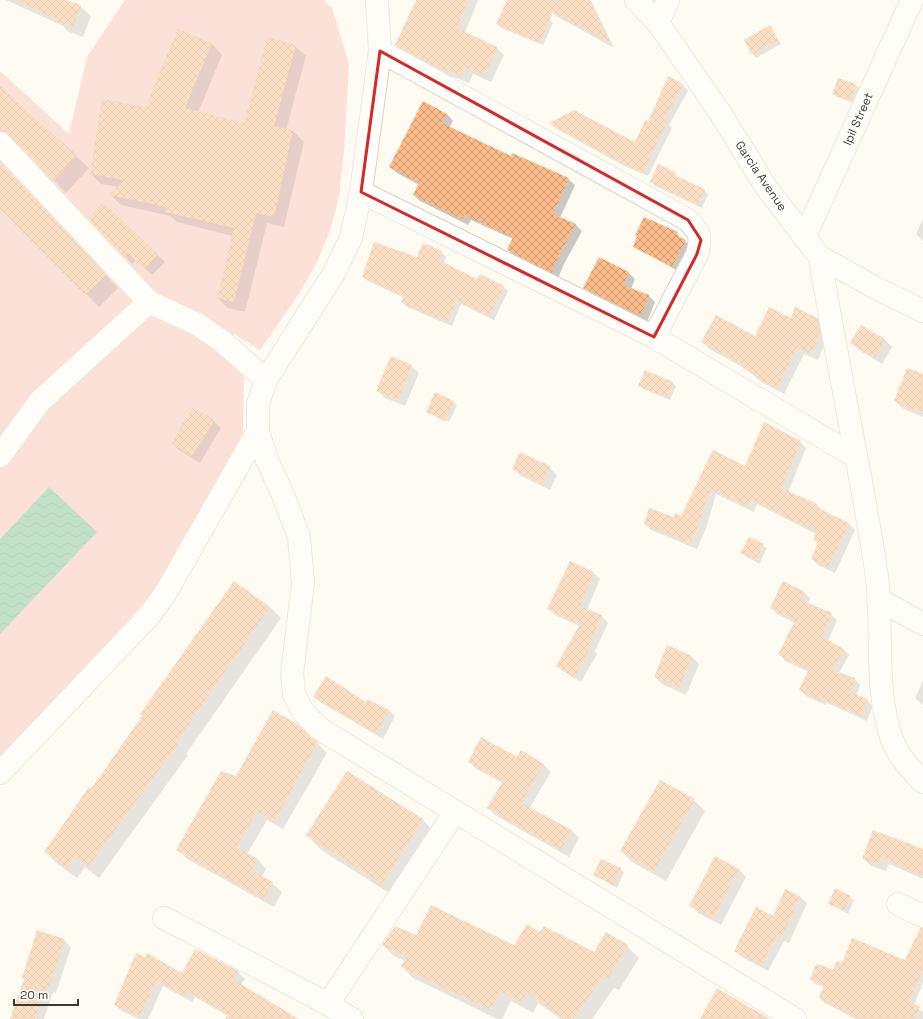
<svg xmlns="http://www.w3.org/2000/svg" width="923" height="1019" font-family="'Space Grotesk',sans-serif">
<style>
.green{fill:#fac1ba}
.water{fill:url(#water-waves)}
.shadow{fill:#0003}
.building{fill:url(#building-cross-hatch)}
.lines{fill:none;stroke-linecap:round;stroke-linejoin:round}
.minor-casing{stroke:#d8d1bc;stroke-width:24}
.minor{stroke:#fff;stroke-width:22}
.marked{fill:none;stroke:#d62828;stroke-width:3;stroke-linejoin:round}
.labels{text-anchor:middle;stroke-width:3;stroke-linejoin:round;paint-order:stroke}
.street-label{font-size:12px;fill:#3c3931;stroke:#fff}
</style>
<defs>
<pattern id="water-waves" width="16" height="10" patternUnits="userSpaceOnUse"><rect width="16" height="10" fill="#78c194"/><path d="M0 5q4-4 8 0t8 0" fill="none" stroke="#649e79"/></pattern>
<pattern id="building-cross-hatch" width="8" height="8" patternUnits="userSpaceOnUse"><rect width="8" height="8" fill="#fbbb8a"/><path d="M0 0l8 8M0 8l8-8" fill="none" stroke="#cc9971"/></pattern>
</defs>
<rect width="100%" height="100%" fill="#fefbf2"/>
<path class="green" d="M125,0h198l9,8 17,56 -5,87 -5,46 -9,34 -13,31 -18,32 -39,56 -26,-16 -12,21 22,22 -1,62 -84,146 -159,181v-695l69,63 18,-77z"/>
<path class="water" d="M49,487l48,45 -97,102v-95z"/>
<path class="shadow" d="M6,0h58l16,6 11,10 -8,21 -16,-6 -4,-5z
M417,0h61l-13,33 32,15 7,7 -13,27 -18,-8 -4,9 -15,-6 -1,1 -50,-26 -7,-7z
M554,0h37l23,48 -58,-32 -6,-7z
M549,19l4,4 -10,22 -42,-17 -4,-4z
M770,26l11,18 -25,14 -3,-4z
M212,44l10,11 -24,58 46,11 51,-78 11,10 -20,74 7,1 11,11 -20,85 -17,-4 -22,89 -17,-4 -10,-10 15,-62 -56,-14 -7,-6 -49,-11 -10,-10 8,-8 -18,-3 -10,-10 58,-66z
M668,78l15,7 5,6 -19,34 3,3 -24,48 -24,-10 -69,-38 -4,-5 84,21 12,-24 2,3z
M855,85l4,3 -6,15 -16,-6 -3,-3z
M0,87l89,81 -23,25 -45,-47 -11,-3 -10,10v7l4,6 114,122 -19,19 -99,-99z
M447,114l6,7 -4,7 63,29 56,22 7,6 -15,33 16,7 6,6 -18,33 -6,14 -43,-22 -7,-6 5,-11 -42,-19 -3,5 -48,-24 -6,-6 5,-10 -22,-12 -7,-6z
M675,173l2,5 27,12 4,4 -6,14 -47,-22 -3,-4z
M103,203l62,59 -13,13 -16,-15 -4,4 -43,-46z
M923,219v22l-7,-7z
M677,233l3,5 9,6 -13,26 -42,-24z
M424,245l18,7 4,5 -2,6 34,17 25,7 5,4 -14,29 -33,-16 -9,22 -45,-19 -5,-5 2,-4 -36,-17 -5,-4 55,-18z
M599,258l30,15 6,6 -4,10 18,7 6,6 -8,20 -56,-28 -6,-6z
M817,318l7,7 2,15 -8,20 -14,-6 -20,40 -21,-11 -19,-15 -35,-19 -6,-7 53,-5 35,-18z
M862,326l23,14 7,7 -10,17 -23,-14 -7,-7z
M411,366l8,7 -14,33 -20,-8 -8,-8z
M923,375v42l-21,-9 -7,-7z
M672,383l4,3 -6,14 -27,-11 -4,-4z
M453,402l4,3 -8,17 -22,-10z
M214,421l7,7 -21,35 -21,-13 -7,-7z
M800,442l6,6 -18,44 29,13 6,6 26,13 6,6 -20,43 -17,-8 -6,-6 7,-15 -5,-5 2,-5 -59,-30 -3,8 -38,-18 -10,35 -9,20 -46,-19 -6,-6 36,-7 32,-65 33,15z
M549,467l8,8 -7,15 -29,-14 -8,-8z
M749,538l18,10 -8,16 -17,-11z
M594,573l6,6 -13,31 15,6 6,7 -13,28 2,3 -16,28 -17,-10 -7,-6 22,-40 -24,-11 -6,-6z
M804,592l6,6 -2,6 23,10 6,6 -9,21 15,8 6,6 -10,18 16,6 5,6 -4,11 11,4 6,6 -6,15 -40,-18 -1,2 -20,-9 -6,-6 9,-18 -24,-11 -5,-6 15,-32 -18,-9 -6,-6z
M270,607l11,11 -95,136 2,1 -89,123 -14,-11 -8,11 -21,-15 -11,-12 46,-61z
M668,647l24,10 7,7 -13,31 -24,-11 -7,-7z
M923,681v24l-8,-7z
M314,696l52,7 2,-3 21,10 6,6 -12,23 -63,-37z
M317,743l10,10 -44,76 -16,-9 -20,34 10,5 9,10 -4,8 10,6 10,9 -8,15 -87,-48 -9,-10 58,-72z
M522,752l22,13 7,7 -22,37 42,21 8,8 -10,19 -74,-42 -7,-7 15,-25 -27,-14 -7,-8 49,-2z
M348,772l75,48 14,15 -40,63 -76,-48 -14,-15z
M694,800l11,11 -39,70 -34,-19 -11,-11z
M923,851v28l-34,-15 -3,7 -15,-5 -8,-8z
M620,869l4,3 -7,16 -23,-13z
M739,869l7,8 -25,48 -23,-12 -7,-7z
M786,890l14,7 7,6 -18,40 -5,-2 -16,30 -26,-14 -7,-6 39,-34z
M835,890l19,10 -6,14 -19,-11z
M541,934l54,19 12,-19 20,12 12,12 -20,32 -5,-2 -22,31h-31l-23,-16 -5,10 -22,-12 -9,18h-5l-84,-41 -11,-11 3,-6 -11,-5 -11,-11 34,-8 97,10z
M923,939v44l-9,22 9,7v7h-68l-30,-16 -5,-5 4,-11 -9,-3 -4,-5 23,-8 8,-7 63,-3z
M64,940l7,7 -15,46 -3,-1 -9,27h-33l14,-39 -2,-2z
M195,951l43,21 7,7 -4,6 48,34h-56l-38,-22 -3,5 -29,-16 -15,33h-9l-17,-8 -7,-6 30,-47 38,16z"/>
<path class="building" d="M16,0h49l16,5 -8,22 -17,-6v-2z
M416,0h52l-11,28 40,19 -13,29 -19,-9 -4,9 -14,-6 -1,2 -51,-27z
M507,0h82l21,43 -57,-31 -13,31 -44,-19z
M770,25l8,15 -26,15 -8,-15z
M178,29l34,14 -27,65 59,15 23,-86 29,8 -22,81 19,4 -19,87 -18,-4 -22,89 -17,-4 17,-70 -69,-16 1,-5 -57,-12 15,-15 -34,-6 12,-75 46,8 3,-14z
M668,76l15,8 -19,36 3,2 -24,50 -25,-11 -69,-38 25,-13 61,32 11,-23 2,3z
M838,78l18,6 -6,16 -18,-6z
M0,86l22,21 55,48 -24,26 -44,-47 -9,-3z
M423,101l24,13 -5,9 69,33 1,-3 57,25 -16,36 23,10 -18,33 -6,16 -45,-23 6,-13 -49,-22 -2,4 -49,-24 6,-12 -30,-16z
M0,161l106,114 -21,20 -85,-86z
M658,164l17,8 -1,3 31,14 -7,16 -48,-23z
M103,202l55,52 -14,15 -16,-16 -4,4 -36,-39z
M644,217l34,15 -2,3 10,5 -14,27 -39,-20 4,-11 -2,-1z
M374,242l43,15 6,-14 19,8 -3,9 38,19 3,-5 24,12 -15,30 -33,-16 -9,22 -46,-20 3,-6 -42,-19z
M599,257l30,15 -6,13 26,10 -8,21 -58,-28z
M769,307l22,11 4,-11 22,11 3,15 -9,21 -14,-7 -20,41 -22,-11 1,-3 -13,-6 1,-3 -43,-23 15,-27 39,21z
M861,325l24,14 -10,19 -25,-15z
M391,356l21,9 -14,35 -22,-9z
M907,368l16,6v39l-29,-12z
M645,370l28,12 -6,15 -29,-11z
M435,392l19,9 -10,20 -18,-9z
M193,407l22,13 -23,36 -21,-13z
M764,422l37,19 -20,47 36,16 -1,3 33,16 -21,44 -17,-8 7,-17 -5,-2 4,-9 -32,-14 1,-1 -35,-17 -3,7 -38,-17 -10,33 -10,21 -46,-19 5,-16 25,9 1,-4 6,3 32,-66 32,16z
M520,452l30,14 -8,17 -30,-14z
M749,537l15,7 -8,17 -16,-8z
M570,561l24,11 -14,34 22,9 -13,30 2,1 -17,31 -18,-11 24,-42 -33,-15z
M234,581l36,26 -94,135 2,2 -90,123 -14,-10 -8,11 -22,-16 45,-65 2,2 51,-73 -2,-2z
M783,581l22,11 -4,8 31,13 -10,24 22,12 -12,21 23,8 -5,14 18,7 -7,17 -40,-18 -1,2 -21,-10 10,-21 -31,-14 17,-35 -25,-12z
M667,645l25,11 -13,32 -25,-11z
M326,676l40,26 1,-3 22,11 -12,24 -64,-37z
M273,710l24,14 21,18 -44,79 -17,-10 -21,36 22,12 -7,11 22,12 -9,17 -88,-49 45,-79 15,5z
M481,737l36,20 4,-7 23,14 -23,39 51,27 -11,20 -74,-42 16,-27 -35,-19z
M347,771l76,48 -41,65 -76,-49z
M660,780l35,19 -41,72 -34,-20z
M873,830l50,19v27l-42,-19 -2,8 -17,-6z
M715,856l24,13 -26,49 -24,-12z
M601,859l20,9 -8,17 -20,-10z
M835,888l16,8 -7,15 -16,-7z
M785,889l15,7 -18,41 -5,-2 -16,30 -27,-14 22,-44 17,9z
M431,905l83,40 13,-21 13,8 4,-6 50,26 12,-20 22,13 -21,35 -4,-3 -30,42h-9l-37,-27 -6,10 -21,-11 -10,19 -89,-43 5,-11 -24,-11 13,-19 21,9z
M920,928h3v41l-14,32 11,6 -6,12h-55l-40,-21 5,-13 -14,-6 6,-15 17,5 4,-8 5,2 10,-25 53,22z
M37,930l28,9 -16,48 -2,-1 -12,33h-25l14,-40 -2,-1z
M195,949l44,22 -5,9 65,39h-74l3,-5 -40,-23 -2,5 -30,-16 -16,36 -26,-11 22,-52 9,4 2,-4 35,20z
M717,988l53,31h-70z"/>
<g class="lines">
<g class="minor-casing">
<path id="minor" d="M377,0l3,51 -19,141 -10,46 -17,35 -68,107 -8,24v27l9,29 16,35 16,42 4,46 -11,91 2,20 9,18 17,17 475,290
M636,0l22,23 61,88 47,76 54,70 56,31 47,23
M658,23l10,-23
M380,51l308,169c12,13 14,16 9,34l-43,83
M0,143l149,159 48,22 25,17 44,39
M361,192l293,145 202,120
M804,238l108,-238
M820,257c16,104 40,208 56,313 8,53 -2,107 13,160 5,21 19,37 34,52
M0,456l40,-55 109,-99
M878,599l45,25
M0,773l148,-156 17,-23 93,-163
M898,904l25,12
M164,918l164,86 24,15
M328,1004l127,-192"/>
</g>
<use href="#minor" class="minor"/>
</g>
<path d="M0 0H923V1019H0ZM380,51l308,169 13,20 -4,14 -43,83 -293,-145z" fill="#fefbf2" fill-opacity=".55" fill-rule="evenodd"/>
<path class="marked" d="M380,51l308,169 13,20 -4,14 -43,83 -293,-145z"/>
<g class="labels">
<g class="street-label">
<text transform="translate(858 119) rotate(-66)" y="4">Ipil Street</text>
<text transform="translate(761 176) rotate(56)" y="4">Garcia Avenue</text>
</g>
</g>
<path d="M14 999v6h64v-6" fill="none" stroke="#3c3931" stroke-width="2"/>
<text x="20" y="999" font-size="12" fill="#3c3931" stroke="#ffffff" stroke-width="3" paint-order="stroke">20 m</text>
</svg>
